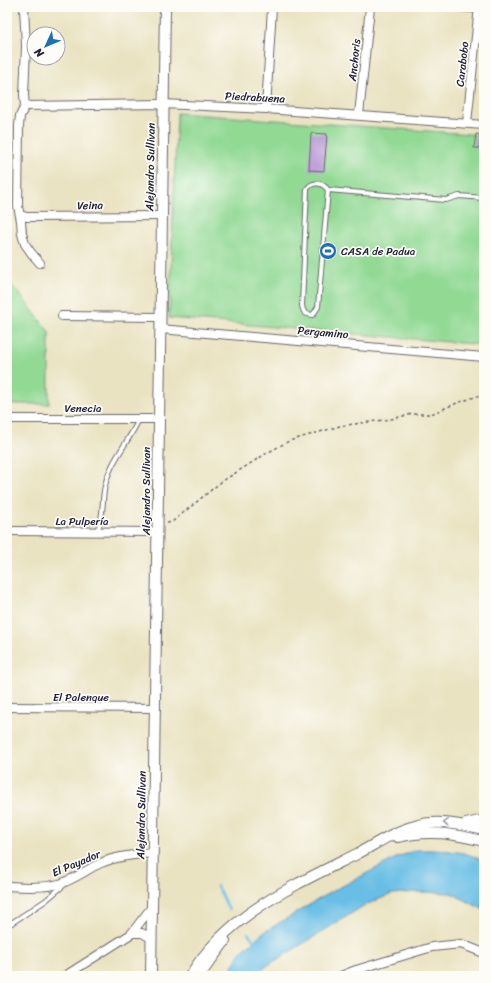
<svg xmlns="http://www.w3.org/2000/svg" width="491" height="983" font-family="Sriracha,sans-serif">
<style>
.green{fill:#92d994;stroke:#5a7e68}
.water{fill:#68bee5;stroke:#457090}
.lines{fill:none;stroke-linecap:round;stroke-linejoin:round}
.stream{stroke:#68bee5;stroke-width:2.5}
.building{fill:#b998d4}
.service-casing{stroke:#68666a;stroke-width:6}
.minor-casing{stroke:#68666a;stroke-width:10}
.tertiary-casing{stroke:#68666a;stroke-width:12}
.path{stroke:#68666a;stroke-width:1.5;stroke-dasharray:3 3;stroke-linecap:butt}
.service{stroke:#fff;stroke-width:4}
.minor{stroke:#fff;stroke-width:8}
.tertiary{stroke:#fff;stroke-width:10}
.oneway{stroke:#9c9ca7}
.labels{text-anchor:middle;stroke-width:3.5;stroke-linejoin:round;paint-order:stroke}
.street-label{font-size:11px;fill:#22223b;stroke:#fdfcf7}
.poi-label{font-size:11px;fill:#22223b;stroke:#fdfcf7;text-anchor:start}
</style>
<rect width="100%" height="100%" fill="#fdfcf7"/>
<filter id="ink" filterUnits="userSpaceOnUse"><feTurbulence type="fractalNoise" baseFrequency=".025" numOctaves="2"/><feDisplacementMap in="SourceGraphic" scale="8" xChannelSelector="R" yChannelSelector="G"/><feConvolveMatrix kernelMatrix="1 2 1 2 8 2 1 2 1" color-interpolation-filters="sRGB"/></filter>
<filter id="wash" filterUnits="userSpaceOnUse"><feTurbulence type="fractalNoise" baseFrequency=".012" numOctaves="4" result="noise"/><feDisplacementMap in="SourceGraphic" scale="16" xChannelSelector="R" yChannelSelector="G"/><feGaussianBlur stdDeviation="0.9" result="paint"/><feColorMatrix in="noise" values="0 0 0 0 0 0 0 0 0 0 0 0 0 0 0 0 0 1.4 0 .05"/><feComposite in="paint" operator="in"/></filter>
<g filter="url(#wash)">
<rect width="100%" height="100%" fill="#eae3c2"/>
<path class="green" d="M177,113l307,22v210l-315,-27z
M7,282l11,10 31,40v72h-42z"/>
<path class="water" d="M416,850c21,0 51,-1 68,12v48l-33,-17 -34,-1 -25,2 -27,11 -48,30 -52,32 -7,9h-32l14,-23 21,-19 68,-41 69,-36z"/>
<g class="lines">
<path class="stream" d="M217,886l12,24
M248,933l7,9"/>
</g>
<g id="blocks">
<path class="building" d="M311,133l16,1 -3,37 -15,-1z
M476,134l8,1v13h-10z"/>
</g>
</g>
<g filter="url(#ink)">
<use href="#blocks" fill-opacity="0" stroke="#68666a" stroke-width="1"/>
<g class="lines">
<g class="service-casing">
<path id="service" d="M328,190l-10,117 -5,8c-8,-1 -10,-2 -11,-10l5,-116c6,-9 16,-6 21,1l118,10 13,-4 25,2
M96,532c9,-14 5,-31 9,-46 5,-25 24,-44 34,-67
M7,926l38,-25 19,-16"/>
</g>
<g class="minor-casing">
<path id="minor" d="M24,7l2,39 -2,49 1,11 -5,10 -1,10 -1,80 3,15 1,13 3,10 7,10 8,9
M459,7l24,2
M25,106l138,-2 103,5 218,16
M266,109l6,-102
M359,115l11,-108
M467,123l12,-116
M20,215l7,2 134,-1
M62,316l99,1
M160,329l324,28
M7,419h151
M7,531l151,1
M7,707l149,1
M7,886c18,1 35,2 52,-2 15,-4 28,-15 42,-21 16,-7 34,-8 52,-10
M132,933h10l9,5
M65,976l66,-42 20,-26
M341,976l15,-6 76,-23 29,-3 23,9"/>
</g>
<g class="tertiary-casing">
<path id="tertiary" d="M466,824l18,-4
M398,837c32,-8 55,-3 86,4
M151,976l14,-969
M190,976c37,-62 105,-91 167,-122 19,-10 37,-23 58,-28 23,-7 46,-1 69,4
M199,976l26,-35"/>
</g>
<path class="path" d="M167,523l5,-1 49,-40 46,-29 22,-12 51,-15 51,-7 21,-5h19l26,-11 27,-9"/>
<use href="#service" class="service"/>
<use href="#minor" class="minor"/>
<use href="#tertiary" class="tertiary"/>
</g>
<defs><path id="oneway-chevron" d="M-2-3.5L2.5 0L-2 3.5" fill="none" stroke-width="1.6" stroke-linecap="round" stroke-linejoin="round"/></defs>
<use class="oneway" href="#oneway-chevron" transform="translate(446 823) rotate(-176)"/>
</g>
<defs>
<g id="stadium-disc" transform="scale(0.9)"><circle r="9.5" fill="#1f6fb2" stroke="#fdfcf7"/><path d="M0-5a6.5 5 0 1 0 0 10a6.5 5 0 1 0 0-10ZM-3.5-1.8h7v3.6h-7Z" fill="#fff"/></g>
</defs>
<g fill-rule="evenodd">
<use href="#stadium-disc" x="328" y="251"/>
</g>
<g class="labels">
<g class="street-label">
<text transform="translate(354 60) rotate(-84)" y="4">Anchoris</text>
<text transform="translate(462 64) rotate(-84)" y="4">Carabobo</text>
<text transform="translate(255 97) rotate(3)" y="4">Piedrabuena</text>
<text transform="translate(150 167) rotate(-89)" y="4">Alejandro Sullivan</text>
<text transform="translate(90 205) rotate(-1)" y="4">Veina</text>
<text transform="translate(323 332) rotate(5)" y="4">Pergamino</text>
<text x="83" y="412">Venecia</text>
<text transform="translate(146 491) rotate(-90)" y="4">Alejandro Sullivan</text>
<text x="82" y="525">La Pulpería</text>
<text x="81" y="701">El Palenque</text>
<text transform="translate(141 815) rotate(-89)" y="4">Alejandro Sullivan</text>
<text transform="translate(76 863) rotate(-23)" y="4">El Payador</text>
</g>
<g class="poi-label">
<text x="341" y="255">CASA de Padua</text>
</g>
</g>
<rect width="491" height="983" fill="none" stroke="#fdfcf7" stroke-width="24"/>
<g transform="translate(46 46) rotate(226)"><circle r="19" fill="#fdfcf7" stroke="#a5a5ac"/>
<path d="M0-3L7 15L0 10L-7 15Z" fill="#1f6fb2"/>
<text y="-6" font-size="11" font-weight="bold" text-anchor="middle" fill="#22223b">N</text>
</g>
</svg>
